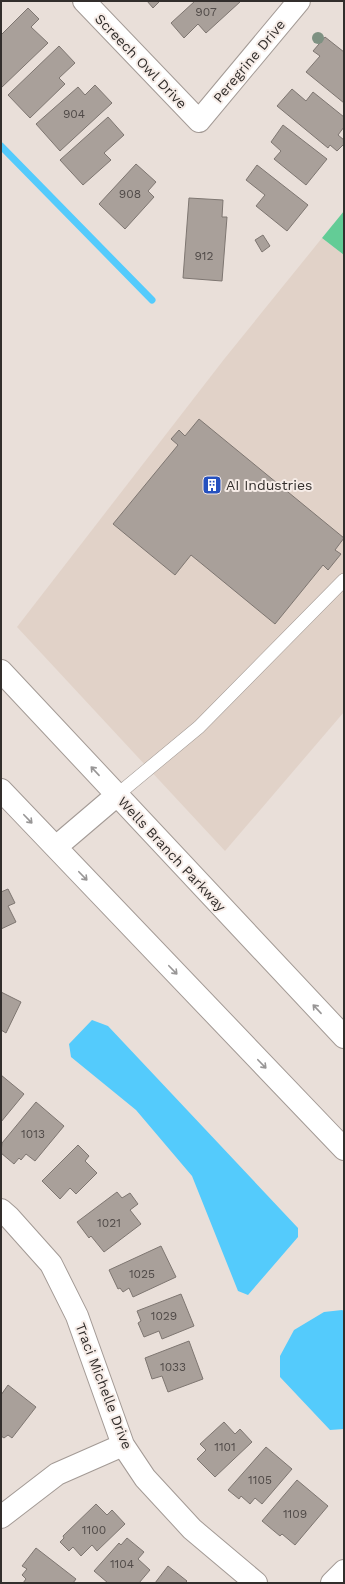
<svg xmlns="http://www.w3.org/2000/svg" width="345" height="1584" font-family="'Work Sans',sans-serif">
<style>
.built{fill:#e1d2c8}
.forest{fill:#63cc96}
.water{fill:#54cbfc}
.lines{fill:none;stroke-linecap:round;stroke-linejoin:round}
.stream{stroke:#54cbfc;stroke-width:7}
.building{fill:#a9a09a;stroke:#7e7671}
.service-casing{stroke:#a39a95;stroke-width:14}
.minor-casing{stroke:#a39a95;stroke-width:24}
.secondary-casing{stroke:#a39a95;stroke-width:24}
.service{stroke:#fff;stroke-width:13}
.minor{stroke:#fff;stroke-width:22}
.secondary{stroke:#fff;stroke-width:22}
.tree{fill:#7e9182}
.oneway{stroke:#989696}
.labels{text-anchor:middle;stroke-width:4;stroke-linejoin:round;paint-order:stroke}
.number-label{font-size:12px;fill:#504a48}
.street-label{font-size:14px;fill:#322e2c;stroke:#f6ece7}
.poi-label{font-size:14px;fill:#322e2c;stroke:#f6ece7;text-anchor:start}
</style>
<rect width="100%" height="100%" fill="#e9dfd9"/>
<path class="built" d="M322,238l22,17v457l-119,139 -208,-224 208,-269z"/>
<path class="forest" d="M344,211v44l-22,-17z"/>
<path class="water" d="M92,1020l16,6 190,202v9l-50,58 -10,-4 -46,-115 -56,-66 -65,-53 -2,-13z
M342,1310l2,1v118l-14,1 -50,-53v-21l14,-26 30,-18z"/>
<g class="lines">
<path class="stream" d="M1,146l151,154"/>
</g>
<path class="building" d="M147,1h13l-7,7z
M195,1h46l-35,32 -8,-9 -14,14 -13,-15z
M28,8l11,11 -8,8 17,16 -47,45v-53z
M325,37l19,15v51l-38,-31 14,-16 -7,-5z
M59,46l16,17 -16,15 6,6 -35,34 -22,-23z
M95,85l17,18 -52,48 -24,-27 42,-37 7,8z
M292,89l14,12 7,-9 31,25v10l-6,8 6,5v4l-7,7 -7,-6 -2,3 -51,-42z
M108,117l16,18 -20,18 7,7 -28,25 -23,-25z
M283,125l44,34 -21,26 -32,-26 7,-8 -10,-9z
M136,164l20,18 -8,9 6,6 -29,32 -26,-25z
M257,165l51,40 -21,26 -31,-25 9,-11 -19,-15z
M189,198l34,2 -1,17h5l-5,64 -39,-3z
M263,235l7,11 -8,6 -7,-12z
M199,419l145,119 -9,12 6,4 -13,16 -5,-5 -48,59 -84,-69 -16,20 -62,-51 65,-79 -7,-6 8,-9 6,6z
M8,889l7,14 -7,3 8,16 -15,7v-37z
M1,992l20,10 -15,31 -5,-3z
M1,1075l23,19 -23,28z
M36,1102l28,24 -29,35 -9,-7 -5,6 -2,-2 -5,6 -13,-11 1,-10z
M78,1145l11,11 -4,5 12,12 -21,21 -6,-6 -10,11 -18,-18z
M117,1192l5,6 8,-5 8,11 -8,6 11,14 -37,28 -13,-16 -2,2 -12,-16z
M161,1246l15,31 -43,20 -4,-9 -6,4 -3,-4 -2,1 -9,-19z
M181,1294l13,32 -32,13 -3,-8 -15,6 -6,-14 3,-2 -4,-10z
M189,1341l14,38 -35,13 -6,-16 -10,3 -7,-21z
M8,1385l28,22 -24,31 -4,-3 -4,3 -3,-2v-41z
M224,1422l11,12 5,-5 12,13 -37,35 -18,-18 9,-9 -6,-6z
M266,1447l26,22 -30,35 -7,-6 -5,6 -9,-8 -2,3 -11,-9z
M297,1480l31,26 -33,39 -13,-11 -2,2 -18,-15z
M96,1504l11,11 5,-5 13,14 -28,27 -5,-6 -11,11 -8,-9 -4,4 -9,-9 4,-4 -1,-2z
M127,1538l17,14 -6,7 12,11 -11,13h-31l-14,-12 25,-28 2,2z
M36,1548l40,31 -3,4h-50l3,-4 -4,-4 5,-6 -5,-3z
M168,1566l19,15 -2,2h-30z"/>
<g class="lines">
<g class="service-casing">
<path id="service" d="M117,795l82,-68 145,-147"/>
</g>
<g class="minor-casing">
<path id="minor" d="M84,1l115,120 100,-120
M1,1210l8,7 42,47 26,52 46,129 22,33 47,51 64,54
M1,1517l56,-43 66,-29
M332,1583l12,-12"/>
</g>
<g class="secondary-casing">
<path id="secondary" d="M1,671l343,366
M1,790l343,359
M56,847l61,-52"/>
</g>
<use href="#service" class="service"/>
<use href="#minor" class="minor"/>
<use href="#secondary" class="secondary"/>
</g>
<circle class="tree" cx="318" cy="38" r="6"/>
<defs><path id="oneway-shaft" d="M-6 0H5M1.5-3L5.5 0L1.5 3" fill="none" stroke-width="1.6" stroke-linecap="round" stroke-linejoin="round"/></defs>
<g class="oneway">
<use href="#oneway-shaft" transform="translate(95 771) rotate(-133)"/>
<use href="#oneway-shaft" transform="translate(28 819) rotate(46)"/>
<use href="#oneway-shaft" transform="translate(83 876) rotate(46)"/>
<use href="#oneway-shaft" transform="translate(173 970) rotate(46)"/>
<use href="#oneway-shaft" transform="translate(317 1009) rotate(-133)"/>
<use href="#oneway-shaft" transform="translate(262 1064) rotate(46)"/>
</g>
<defs>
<g id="building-square" transform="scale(1)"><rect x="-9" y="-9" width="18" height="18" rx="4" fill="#2551bf" stroke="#f6ece7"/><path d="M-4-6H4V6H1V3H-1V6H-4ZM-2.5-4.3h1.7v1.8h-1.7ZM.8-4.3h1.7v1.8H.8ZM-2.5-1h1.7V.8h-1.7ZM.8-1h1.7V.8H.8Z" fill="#fff"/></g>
</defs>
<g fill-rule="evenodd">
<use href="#building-square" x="212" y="485"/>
</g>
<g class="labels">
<g class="number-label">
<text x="206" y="16">907</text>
<text x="74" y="118">904</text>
<text x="130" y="198">908</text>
<text x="204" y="260">912</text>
<text x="33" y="1138">1013</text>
<text x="109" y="1227">1021</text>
<text x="142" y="1278">1025</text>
<text x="164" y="1320">1029</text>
<text x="173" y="1371">1033</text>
<text x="225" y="1451">1101</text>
<text x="260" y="1484">1105</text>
<text x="295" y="1518">1109</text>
<text x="94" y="1534">1100</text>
<text x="122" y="1568">1104</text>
</g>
<g class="street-label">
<text transform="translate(141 61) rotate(46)" y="5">Screech Owl Drive</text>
<text transform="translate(249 61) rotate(-50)" y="5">Peregrine Drive</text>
<text transform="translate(172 854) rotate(47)" y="5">Wells Branch Parkway</text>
<text transform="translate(104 1386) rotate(69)" y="5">Traci Michelle Drive</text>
</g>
<g class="poi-label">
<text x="226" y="490">AI Industries</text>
</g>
</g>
<rect width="345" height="1584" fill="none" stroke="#322e2c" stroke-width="4"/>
</svg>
